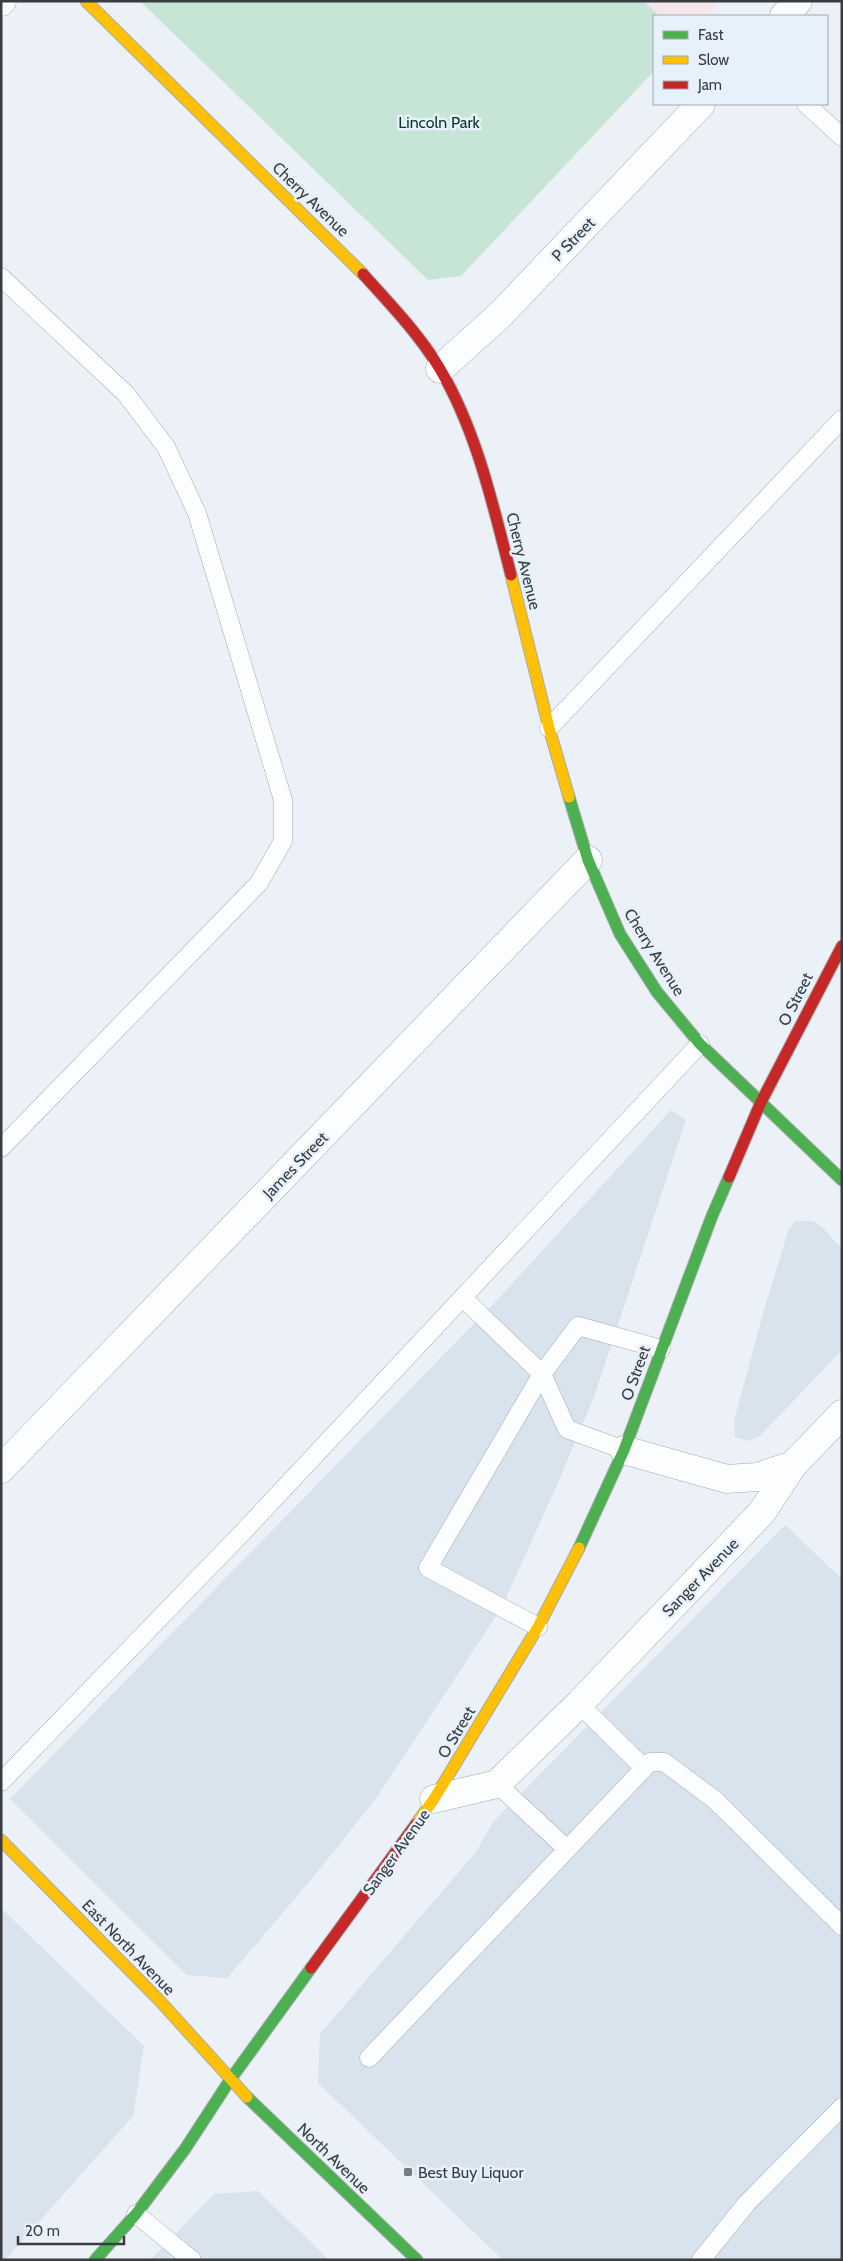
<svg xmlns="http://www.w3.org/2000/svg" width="843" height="2261" font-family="Cabin,sans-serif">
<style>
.built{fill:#d8e3ee}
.education{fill:#f3e7e9}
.green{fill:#c6e5d6}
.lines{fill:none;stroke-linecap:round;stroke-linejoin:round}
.lane-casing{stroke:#a6aaae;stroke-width:19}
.street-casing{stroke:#a6aaae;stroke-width:29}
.fast-casing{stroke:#a6aaae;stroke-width:13}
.slow-casing{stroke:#a6aaae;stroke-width:13}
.jam-casing{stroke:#a6aaae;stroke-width:13}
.lane{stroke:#fcfdfe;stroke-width:18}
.street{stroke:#fcfdfe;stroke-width:28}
.fast{stroke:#4caf50;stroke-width:11}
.slow{stroke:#ffc107;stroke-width:11}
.jam{stroke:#c62828;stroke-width:11}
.poi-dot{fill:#777b80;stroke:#e7f1fb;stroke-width:2}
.labels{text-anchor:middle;stroke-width:5;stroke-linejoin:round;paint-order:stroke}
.park-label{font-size:16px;fill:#0a3521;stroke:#e7f1fb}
.street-label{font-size:16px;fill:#393c40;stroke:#e7f1fb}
.poi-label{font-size:16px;fill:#393c40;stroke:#e7f1fb;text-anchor:start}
</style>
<rect width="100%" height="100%" fill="#ebf1f6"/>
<path class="built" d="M671,1110l15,10 -91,274 -35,84 -58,129 -125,190 -62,78 -88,103 -40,-3 -177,-176 489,-501z
M795,1221h18l11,8 18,20v101l-82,86 -11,5 -14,-4 -1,-16 28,-104 26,-86z
M785,1525l57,54v681h-339l-185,-177 2,-49 156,-182 17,-30z
M1,1908l143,138 -11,70 -128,144h-4z
M258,2191l71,69h-179l64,-66z"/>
<path class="education" d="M643,1h77l-14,15h-46z"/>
<path class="green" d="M140,1h503l17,15h-6v55l-193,205 -33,4z"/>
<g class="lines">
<g class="lane-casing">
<path id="lane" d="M806,104l36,33
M1,277l125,117 40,53 31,66 86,287v41l-24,42 -258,265
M549,728l293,-309
M463,1298l79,76 25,55 57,21
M538,1627l-110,-59 114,-194 36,-48 83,23
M579,1704l65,64
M1,1782l242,-250 457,-488
M497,1784l70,65
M369,2058l281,-296h14l51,38 127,126
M136,2214l56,46
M701,2260l46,-57 95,-96"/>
</g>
<g class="street-casing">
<path id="street" d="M1,2l1,-1
M784,16l14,-15
M440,369l59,-53 202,-212
M624,1450l103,29 30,-2 36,-12
M1,1469l587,-609
M434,1799l63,-15 82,-80 183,-192 31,-47 49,-51"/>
</g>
<g class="fast-casing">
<path id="fast" d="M569,797l19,63 32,74 37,58 43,52 142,136
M579,1548l45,-98 88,-234 17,-39
M247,2097l170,163
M95,2260l41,-46 49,-65 45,-69 81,-112"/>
</g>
<g class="slow-casing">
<path id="slow" d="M86,1l277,273
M511,575l38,153 20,69
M416,1824l18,-25 104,-172 41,-79
M1,1840l158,160 88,97"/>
</g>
<g class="jam-casing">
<path id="jam" d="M363,274c27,30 56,60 77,95 37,63 53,136 71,206
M729,1177l32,-75 81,-156
M311,1968l105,-144"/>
</g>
<use href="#lane" class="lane"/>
<use href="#street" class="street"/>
<use href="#fast" class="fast"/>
<use href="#slow" class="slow"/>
<use href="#jam" class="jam"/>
</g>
<rect class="poi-dot" x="403" y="2167" width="10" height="10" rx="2.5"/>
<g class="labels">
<g class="park-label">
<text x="439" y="128">Lincoln Park</text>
</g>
<g class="street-label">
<text transform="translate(311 199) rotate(44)" y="6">Cherry Avenue</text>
<text transform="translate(573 239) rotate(-46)" y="6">P Street</text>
<text transform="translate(524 561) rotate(76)" y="6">Cherry Avenue</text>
<text transform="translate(655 952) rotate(58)" y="6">Cherry Avenue</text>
<text transform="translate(795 999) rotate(-63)" y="6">O Street</text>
<text transform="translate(295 1165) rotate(-46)" y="6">James Street</text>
<text transform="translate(635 1373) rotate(-70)" y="6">O Street</text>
<text transform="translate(700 1577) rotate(-46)" y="6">Sanger Avenue</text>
<text transform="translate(456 1732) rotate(-59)" y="6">O Street</text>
<text transform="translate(396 1852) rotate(-54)" y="6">Sanger Avenue</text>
<text transform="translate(129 1947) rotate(46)" y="6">East North Avenue</text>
<text transform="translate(334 2158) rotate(44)" y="6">North Avenue</text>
</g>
<g class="poi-label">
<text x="418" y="2178">Best Buy Liquor</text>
</g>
</g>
<rect width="843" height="2261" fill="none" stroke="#393c40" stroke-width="5"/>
<rect x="653" y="15" width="175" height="90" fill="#e7f1fb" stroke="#a1a9b0"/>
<rect x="663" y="31" width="25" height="8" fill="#4caf50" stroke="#a1a9b0"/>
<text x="698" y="40" font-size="15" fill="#393c40">Fast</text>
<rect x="663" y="56" width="25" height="8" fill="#ffc107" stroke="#a1a9b0"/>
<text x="698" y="65" font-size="15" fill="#393c40">Slow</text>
<rect x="663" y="81" width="25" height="8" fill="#c62828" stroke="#a1a9b0"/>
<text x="698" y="90" font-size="15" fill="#393c40">Jam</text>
<path d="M18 2236v8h106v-8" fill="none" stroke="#393c40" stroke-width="2.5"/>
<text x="25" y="2236" font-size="15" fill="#393c40" stroke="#e7f1fb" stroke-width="4" paint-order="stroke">20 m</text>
</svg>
